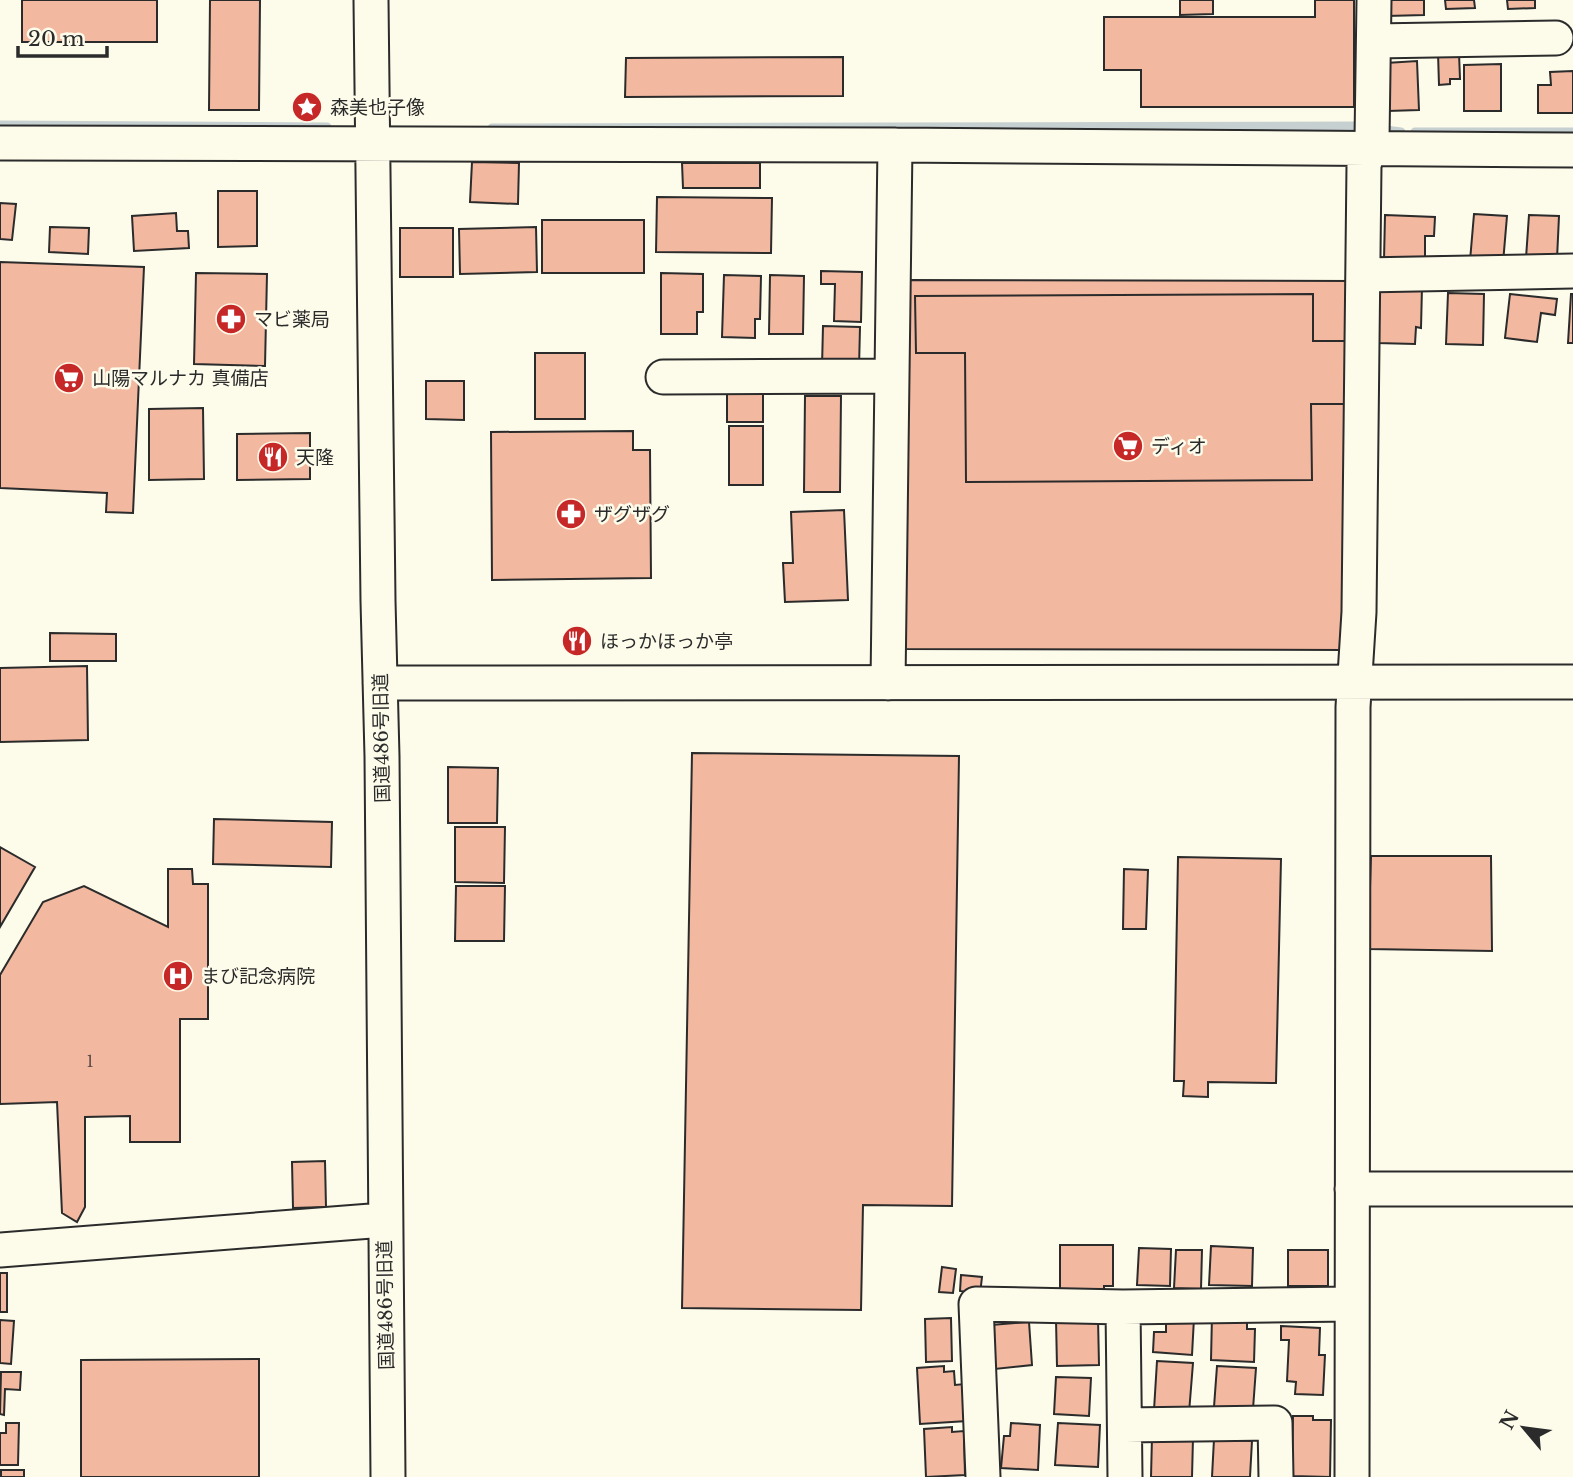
<svg xmlns="http://www.w3.org/2000/svg" width="1573" height="1477" font-family="'Libre Baskerville','Noto Sans JP',serif">
<style>
.lines{fill:none;stroke-linecap:round;stroke-linejoin:round}
.stream{stroke:#c7d0d0;stroke-width:9}
.building{fill:#f2b8a0;stroke:#2b2b2b;stroke-width:2}
.minor-casing{stroke:#2b2b2b;stroke-width:37}
.minor{stroke:#fdfbea;stroke-width:33}
.labels{text-anchor:middle;stroke-width:5;stroke-linejoin:round;paint-order:stroke}
.number-label{font-size:16px;fill:#5d4e48}
.poi-label{font-size:19px;fill:#2b2b2b;stroke:#fdfbea;text-anchor:start}
.street-label{font-size:19px;fill:#2b2b2b;stroke:#fdfbea}
</style>
<rect width="100%" height="100%" fill="#fdfbea"/>
<g class="lines">
<path class="stream" d="M0,125l327,2
M492,128l862,-2 47,6
M1415,132h158"/>
</g>
<path class="building" d="M22,0h135v42h-135z
M210,0h50l-1,110h-50z
M1180,0h33v14l-33,1z
M1315,0h39v107h-213v-37h-37v-53h211z
M1386,0h38v15l-37,1z
M1445,0h29l1,8 -29,1z
M1507,0h28v8l-27,1z
M1438,53h21l1,26h-10v5l-11,1z
M843,57v39l-218,1 1,-39z
M1417,61l2,49 -31,1 -2,-48z
M1501,64v47h-37v-46z
M1573,71v42h-35v-28h13l-1,-13z
M472,162l47,1 -1,41 -48,-2z
M682,163h78v25h-77z
M218,191h39v55l-39,1z
M657,197l115,1 -1,55 -115,-1z
M0,203l16,1 -4,36 -12,-1z
M176,213l1,18h11l1,17 -55,3 -2,-35z
M1474,214l33,2 -4,47 -33,-2z
M1385,215l50,2 -1,19h-9v25l-41,-1z
M1529,215l30,1 -2,43 -31,-1z
M542,220h102v53h-102z
M50,227l39,1 -1,26 -39,-2z
M536,227l1,45 -77,2 -1,-45z
M400,228h53v49h-53z
M0,262l144,5 -11,246 -27,-1 1,-19 -107,-5z
M821,271l41,1 -1,50 -27,-1 1,-37h-14z
M196,273l71,1 -2,92 -71,-2z
M661,273l42,1v38h-6v22h-36z
M724,275l37,1 -1,43h-5v19l-33,-1z
M770,275l34,1 -1,58h-34z
M903,280l452,1 -11,369 -443,-1z
M1379,286l43,1 -1,41 -5,-1 -1,17 -38,-1z
M1448,293l36,1 -1,51 -37,-1z
M1313,294v47h37l1,63h-40l1,76 -346,2 -1,-129h-49l-1,-57z
M1510,294l47,5 -2,16 -14,-2 -4,29 -32,-4z
M1571,294h2v49h-5z
M823,326l37,1 -1,41 -37,-1z
M535,353h50v66h-50z
M426,381h38v39l-38,-1z
M727,392h36v30h-36z
M805,396h36l-1,96h-36z
M203,408l1,71 -55,1v-71z
M729,426h34v59h-34z
M633,431v19h17l1,128 -159,2 -1,-148z
M310,433v46l-73,1v-46z
M844,510l4,90 -63,2 -2,-39h10l-2,-51z
M50,633l66,1v27h-66z
M87,666l1,74 -88,2v-74z
M692,753l267,3 -7,450 -89,-1 -2,105 -179,-2z
M448,767l50,1 -1,55h-49z
M214,819l118,3 -1,45 -118,-3z
M455,827h50l-1,56 -49,-1z
M0,847l35,20 -35,60z
M1371,856h120l1,95 -124,-2z
M1178,857l103,2 -5,224 -68,-1v15l-25,-1 1,-15h-10z
M168,869h24l1,15h15v135h-28v123h-50v-26l-45,1v90l-8,15 -15,-9 -5,-111 -57,2v-129l43,-73 41,-16 84,41z
M1124,869l24,1 -2,59h-23z
M456,886h49l-1,55h-49z
M325,1161l1,46 -33,1 -1,-46z
M1060,1245h53v41h-9v8l-44,-1z
M1211,1246l42,2 -1,38 -43,-1z
M1139,1248l32,1 -1,37 -33,-1z
M1176,1250h26l-1,39 -27,-1z
M1288,1250h40v36h-40z
M942,1267l14,2 -3,24 -14,-1z
M0,1273h7v39h-7z
M961,1275l21,2 -2,17 -20,-3z
M1212,1315l35,1v13h8l-1,33 -43,-2z
M1166,1317l28,1 -2,37 -39,-3 1,-20h12z
M951,1318l1,43 -26,1 -1,-43z
M1098,1318l1,47 -42,1 -1,-46z
M0,1320l14,1 -3,43 -11,-1z
M1029,1322l3,43 -37,4 -4,-44z
M1281,1326l39,2 -1,27h6l-2,40 -28,-1 1,-12 -9,-1 2,-41h-8z
M259,1359v118h-178v-117z
M1157,1361l36,2 -4,50 -35,-3z
M944,1366v6l10,-1 1,14 10,-1 2,37 -47,3 -3,-56z
M1217,1366l39,2 -3,41 -39,-2z
M1,1372h20l-1,18 -15,-1 -1,26 -4,-1z
M1056,1377l35,1 -2,38 -35,-2z
M1293,1416h20v4h18l-1,57 -38,-1z
M6,1423h13l-1,42h-18v-32h6z
M1011,1423l29,2 -2,45 -37,-2 3,-32h6z
M1058,1423l42,2 -2,42 -43,-2z
M952,1427v5l12,-1 1,44 -39,2 -2,-48z
M1152,1437l41,1 -1,39h-41z
M1214,1439l38,2 -2,36h-38z
M1,1470h23v7h-23z"/>
<g class="lines">
<g class="minor-casing">
<path id="minor" d="M371,0l7,601 4,155 6,721
M1374,41l182,-3
M0,143l895,2 678,5
M1363,275l210,-4
M663,377l229,-1
M380,683l1193,-1
M888,683l7,-538
M1352,1189h221
M0,1250l384,-30
M1125,1425l150,-2 1,54
M983,1477l-7,-173 147,3
M1125,1477l-2,-170 229,-3
M1352,1477l1,-770 6,-95 5,-447 8,-26 2,-139"/>
</g>
<use href="#minor" class="minor"/>
</g>
<defs>
<g id="sight-disc" transform="scale(1.575)"><circle r="9.5" fill="#c62828" stroke="#fdfbea"/><path d="M0-6L1.8-2.2L6-1.7L2.9 1.2L3.7 5.4L0 3.3L-3.7 5.4L-2.9 1.2L-6-1.7L-1.8-2.2Z" fill="#fff"/></g>
<g id="pharmacy-disc" transform="scale(1.575)"><circle r="9.5" fill="#c62828" stroke="#fdfbea"/><path d="M-2-6h4v4h4v4h-4v4h-4v-4h-4v-4h4Z" fill="#fff"/></g>
<g id="supermarket-disc" transform="scale(1.575)"><circle r="9.5" fill="#c62828" stroke="#fdfbea"/><path d="M-6-5.5h2.5l.6 2H6L4.5 2H-2.5L-4.4-4H-6ZM-1.5 3.2a1.3 1.3 0 1 0 .1 0ZM3 3.2a1.3 1.3 0 1 0 .1 0Z" fill="#fff"/></g>
<g id="restaurant-disc" transform="scale(1.575)"><circle r="9.5" fill="#c62828" stroke="#fdfbea"/><path d="M-5-6h1v4h1v-4h1v4h1v-4h1v5L-1.5 .5V6h-2V.5L-5-1ZM5-6V6H3V1.5H1.5Q1.5-4 5-6Z" fill="#fff"/></g>
<g id="hospital-disc" transform="scale(1.575)"><circle r="9.5" fill="#c62828" stroke="#fdfbea"/><path d="M-5-5h3v3.5h4V-5h3V5h-3V1.5h-4V5h-3Z" fill="#fff"/></g>
</defs>
<g fill-rule="evenodd">
<use href="#sight-disc" x="307" y="107"/>
<use href="#pharmacy-disc" x="231" y="319"/>
<use href="#supermarket-disc" x="69" y="378"/>
<use href="#supermarket-disc" x="1128" y="446"/>
<use href="#restaurant-disc" x="273" y="457"/>
<use href="#pharmacy-disc" x="571" y="514"/>
<use href="#restaurant-disc" x="577" y="641"/>
<use href="#hospital-disc" x="178" y="976"/>
</g>
<g class="labels">
<g class="number-label">
<text x="90" y="1067">1</text>
</g>
<g class="poi-label">
<text x="330" y="114">森美也子像</text>
<text x="254" y="326">マビ薬局</text>
<text x="92" y="385">山陽マルナカ 真備店</text>
<text x="1151" y="453">ディオ</text>
<text x="296" y="464">天隆</text>
<text x="594" y="521">ザグザグ</text>
<text x="600" y="648">ほっかほっか亭</text>
<text x="201" y="983">まび記念病院</text>
</g>
<g class="street-label">
<text transform="translate(381 738) rotate(-91)" y="7">国道486号旧道</text>
<text transform="translate(385 1305) rotate(-91)" y="7">国道486号旧道</text>
</g>
</g>
<g transform="translate(1524 1428) rotate(299)" stroke="#fdfbea" stroke-width="5" paint-order="stroke">
<path d="M0-5L12 26L0 18L-12 26Z" fill="#2b2b2b"/>
<text y="-10" font-size="19" font-weight="bold" text-anchor="middle" fill="#2b2b2b">N</text>
</g>
<path d="M18 46v10h89v-10" fill="none" stroke="#2b2b2b" stroke-width="3.5"/>
<text x="28" y="46" font-size="21" fill="#2b2b2b" stroke="#fdfbea" stroke-width="5" paint-order="stroke">20 m</text>
</svg>
